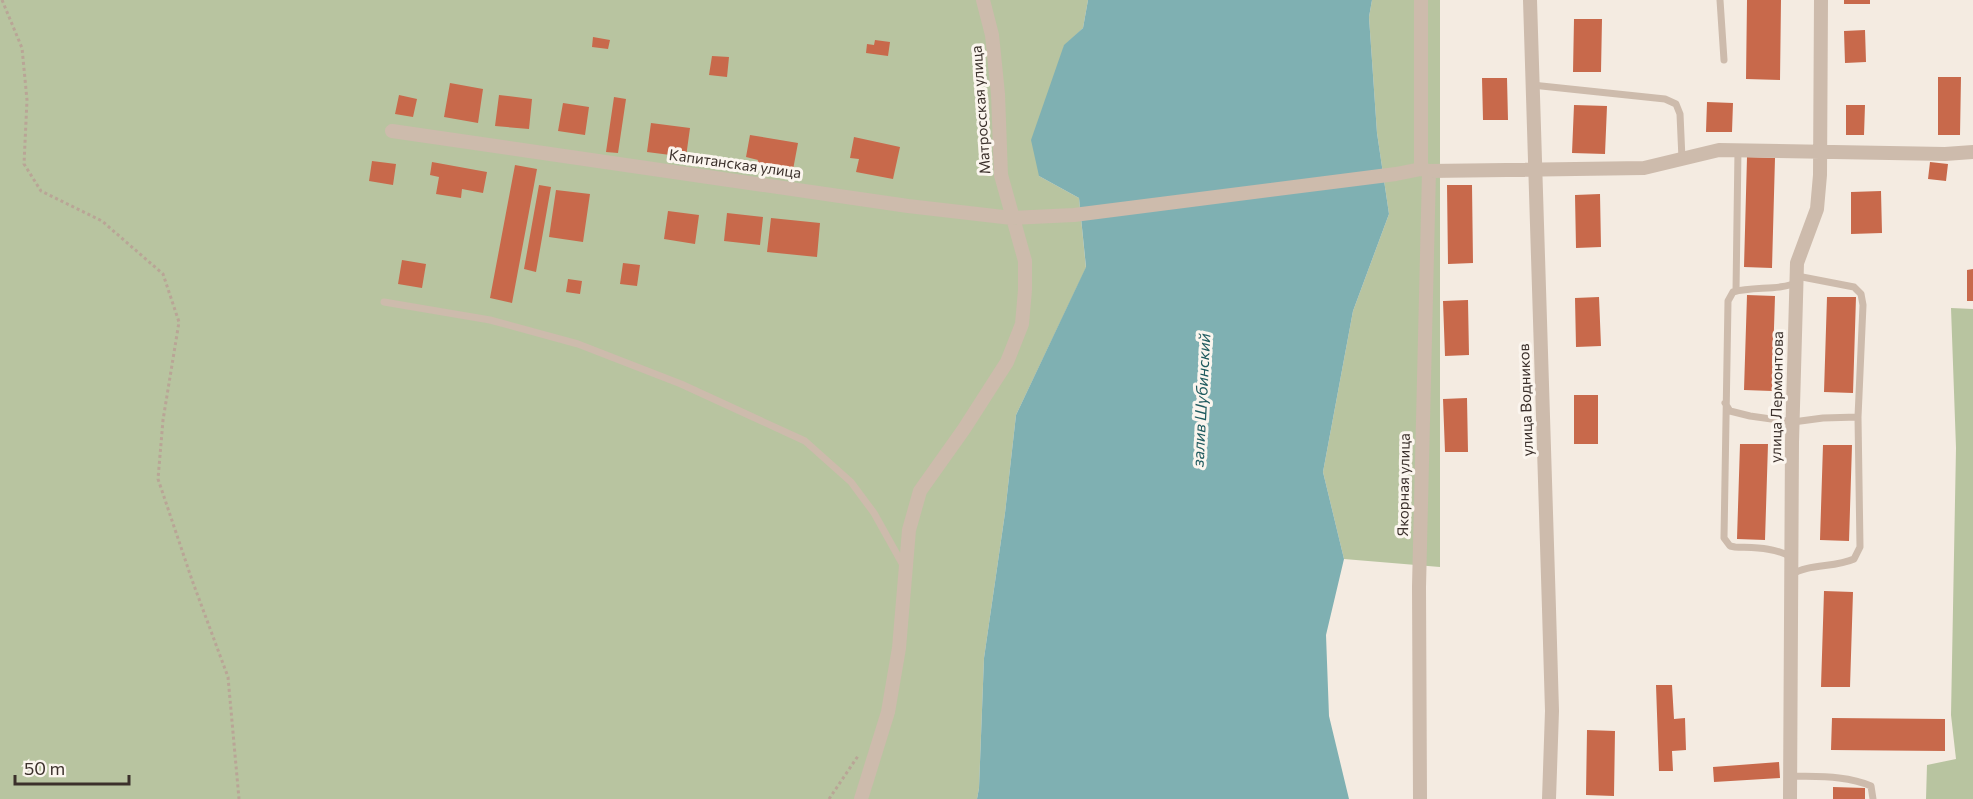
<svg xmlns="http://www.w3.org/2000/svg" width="1973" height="799" font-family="Commissioner,sans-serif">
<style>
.green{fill:#b8c4a0}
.water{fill:#7fb0b2}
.building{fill:#c8694b}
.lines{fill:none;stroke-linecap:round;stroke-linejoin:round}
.path{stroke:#b9a596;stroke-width:3;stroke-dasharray:3 3;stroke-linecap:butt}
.service{stroke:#cdbbac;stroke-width:7}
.minor{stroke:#cdbbac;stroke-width:14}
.labels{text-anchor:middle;stroke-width:6;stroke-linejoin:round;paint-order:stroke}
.street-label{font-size:15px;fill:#3b302b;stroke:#fbf5ee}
.water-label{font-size:16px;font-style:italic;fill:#1f5a5e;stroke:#fbf5ee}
</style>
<rect width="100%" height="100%" fill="#f4ebe1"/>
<path class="green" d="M0,0h1088l-5,28 -19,18 -25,130 40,22 7,70 -70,147 -11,98 -21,145 -5,130 -2,11h-977z
M1372,0h68v567l-96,-8 -21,-87 30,-161 36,-97 -12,-81 -8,-116z
M1951,308l22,1v490h-47l1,-34 29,-6 -5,-44 5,-267z"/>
<path class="water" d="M1088,0h284l-3,17 8,116 12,81 -36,97 -30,161 21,87 -18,76 3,81 20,83h-372l2,-11 5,-130 21,-145 11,-98 70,-148 -7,-69 -40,-22 -8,-36 33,-95 19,-17z"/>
<path class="building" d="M1747,0h34l-1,80 -34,-1z
M1844,0h26v4h-26z
M1574,19h28l-1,53h-28z
M1865,30l1,32 -21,1 -1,-32z
M593,37l17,3 -2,9 -16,-2z
M875,40l15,2 -2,14 -22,-3 1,-9 7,1z
M712,56l17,1 -2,20 -18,-2z
M1938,77h23l-1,58h-22z
M1482,78h25l1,42h-25z
M450,83l33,6 -5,34 -34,-6z
M399,95l18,4 -4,18 -18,-3z
M499,95l33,4 -3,30 -34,-3z
M614,97l12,2 -8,54 -12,-1z
M1707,102l26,1 -1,29h-26z
M563,103l26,4 -4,28 -27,-4z
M1574,105l33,1 -2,48 -33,-1z
M1846,105h19l-1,30h-18z
M651,123l39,5 -4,29 -39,-5z
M750,135l48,8 -6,32 -36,-6 2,-9 -12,-3z
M854,137l46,10 -7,32 -37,-7 3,-13 -9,-1z
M1747,157l28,1 -3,110 -28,-1z
M372,161l24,3 -3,21 -24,-4z
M432,162l55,10 -4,21 -21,-4 -1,9 -25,-4 3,-17 -9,-2z
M1930,162l18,2 -2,17 -18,-2z
M515,165l22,4 -25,134 -22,-5z
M539,185l12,2 -15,85 -12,-3z
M1447,185h25l1,78 -25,1z
M556,190l34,4 -7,48 -34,-5z
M1881,191l1,42 -31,1v-42z
M1600,194l1,53 -25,1 -1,-53z
M668,211l31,4 -4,29 -31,-5z
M727,213l36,4 -3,28 -36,-4z
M771,218l49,5 -3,34 -50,-5z
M402,260l24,4 -4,24 -24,-4z
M623,263l17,2 -3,21 -17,-2z
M1973,269v32h-6v-31z
M568,279l14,2 -2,13 -14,-2z
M1747,295l28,1 -3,95 -28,-1z
M1599,297l2,49 -25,1 -1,-49z
M1827,297h29l-3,96 -29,-1z
M1468,300l1,55 -24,1 -2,-55z
M1574,395h24v49h-24z
M1467,398l1,54h-23l-2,-53z
M1740,444h28l-3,96 -28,-1z
M1823,445h29l-3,96 -29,-1z
M1824,591l29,1 -3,95h-29z
M1656,685h16l2,34 11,-1 1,32 -14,1 1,20h-14z
M1832,718l113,1v32l-114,-1z
M1587,730l28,1 -1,65 -28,-1z
M1779,762l1,16 -66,4 -1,-15z
M1833,787l32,1v11h-32z"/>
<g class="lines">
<path class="path" d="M2,0l20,48 5,52 -3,64 17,27 61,30 61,53 16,48 -16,98 -5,59 34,101 36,97 11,122
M829,799l29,-43"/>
<path class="service" d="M1720,0l4,60
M1532,85l133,14 11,5 4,10 2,45
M1736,291l2,-141
M384,302l106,18 88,24 103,40 124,57 46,41 23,31 29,52
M1725,403l5,8 20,5 43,6 30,-4 35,-1
M1791,557c-17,-10 -37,-9 -56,-10l-5,-1 -6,-8 4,-237 5,-9c22,-6 47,-1 64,-10
M1791,575c18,-12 43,-7 63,-16l6,-12 -2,-130 5,-112 -2,-11 -7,-7 -57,-11
M1790,776c27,1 56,-1 81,10l2,13"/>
<path class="minor" d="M1530,0l19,609 3,102 -3,88
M392,131l516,75 104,12 62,-3 322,-41 25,-5 8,2 215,-3 75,-18 226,4 28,-2
M1421,169v-169
M861,799l27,-87 11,-64 10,-118 11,-39 44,-62 43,-67 15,-38 3,-34v-29l-24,-86 -3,-81 -6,-59 -9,-35
M1420,799l-1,-212 10,-416
M1790,799l2,-357 5,-179 20,-54 3,-34 1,-175"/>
</g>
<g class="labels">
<g class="street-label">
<text transform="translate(981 110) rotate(-94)" y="5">Матросская улица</text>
<text transform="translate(735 164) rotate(8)" y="5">Капитанская улица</text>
<text transform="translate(1777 397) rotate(-89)" y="5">улица Лермонтова</text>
<text transform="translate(1526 400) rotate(-92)" y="5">улица Водников</text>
<text transform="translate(1404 485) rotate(-89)" y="5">Якорная улица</text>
</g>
<g class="water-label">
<text transform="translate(1201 400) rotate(-87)" y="6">залив Шубинский</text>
</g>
</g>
<path d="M15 775v9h114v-9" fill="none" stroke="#3b302b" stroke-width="3"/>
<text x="24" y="775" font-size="18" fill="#3b302b" stroke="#fbf5ee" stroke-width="4.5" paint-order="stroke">50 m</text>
</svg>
